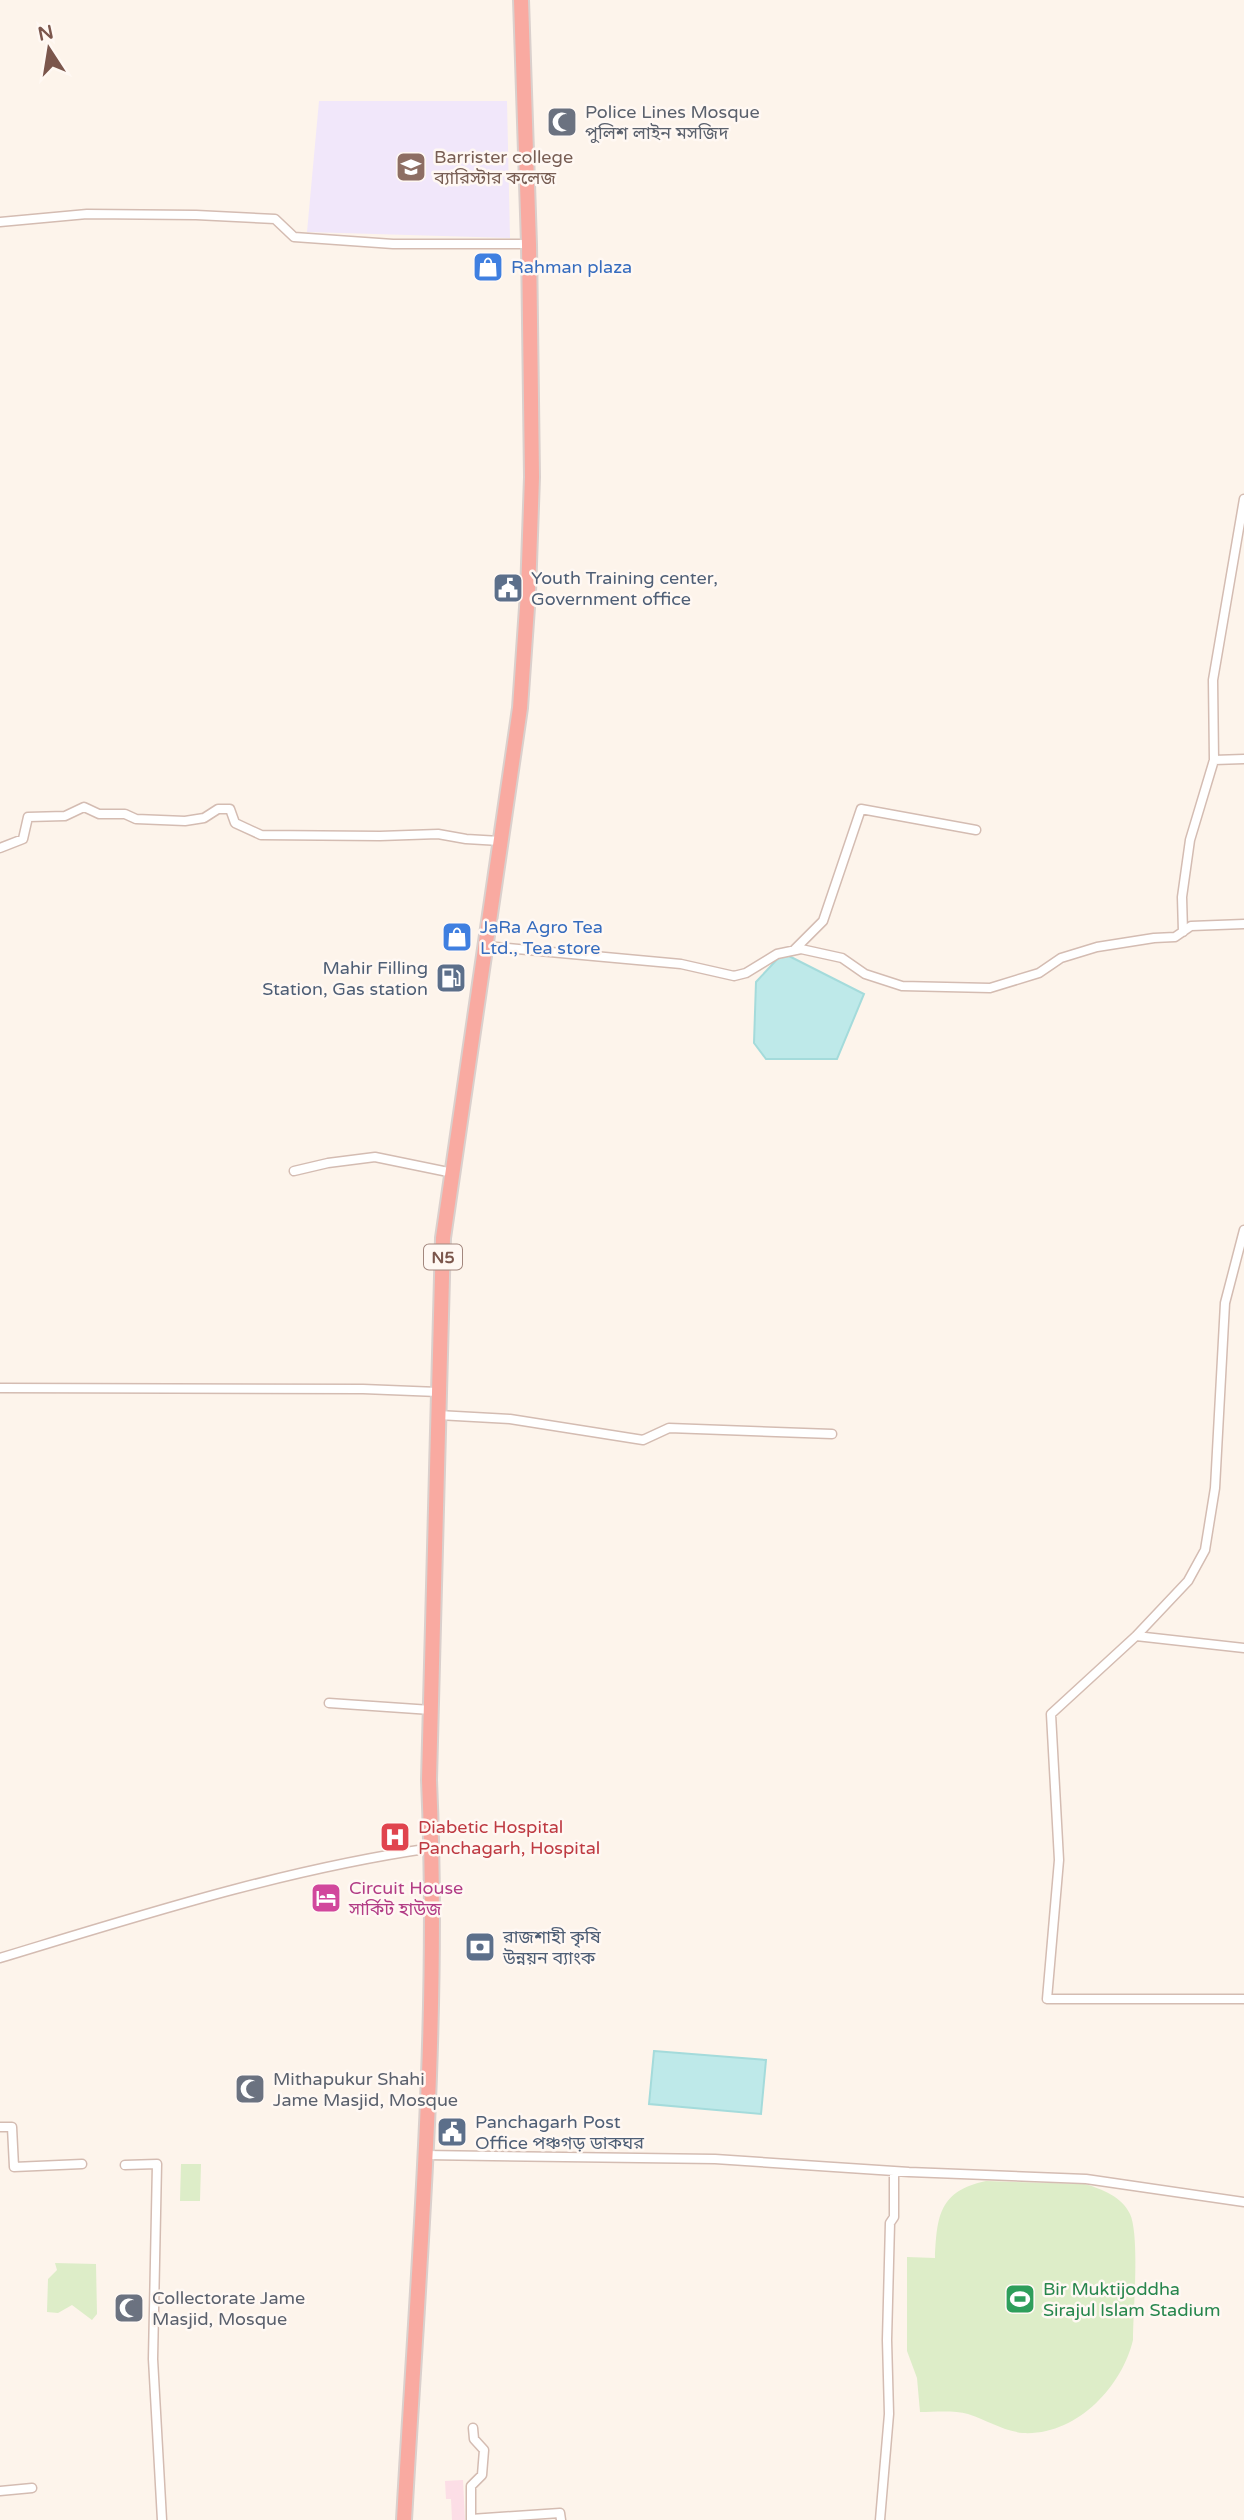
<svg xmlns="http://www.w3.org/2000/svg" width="1244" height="2520" font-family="'Varela Round','Noto Sans Bengali',sans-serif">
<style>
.education{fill:#f1e7fa}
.medical{fill:#fcdee6}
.green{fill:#ddedc8}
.water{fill:#bee9e9;stroke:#a4dbdb;stroke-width:2}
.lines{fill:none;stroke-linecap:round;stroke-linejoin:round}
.street-casing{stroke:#d4bcb2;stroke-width:11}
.highway-casing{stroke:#dad0cd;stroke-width:18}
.street{stroke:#fff;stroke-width:8}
.highway{stroke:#f9aaa1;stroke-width:14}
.labels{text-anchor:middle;stroke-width:5;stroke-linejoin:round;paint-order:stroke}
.shield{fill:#fff8f3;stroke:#a3877e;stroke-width:2}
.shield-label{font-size:16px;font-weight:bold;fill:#7b564c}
.worship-label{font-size:18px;fill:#5b616d;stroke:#fff8f3;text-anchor:start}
.education-label{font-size:18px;fill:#785e54;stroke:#fff8f3;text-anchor:start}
.shop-label{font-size:18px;fill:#366cbe;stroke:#fff8f3;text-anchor:start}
.service-label{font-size:18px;fill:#4e5e75;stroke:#fff8f3;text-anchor:start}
.health-label{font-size:18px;fill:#be3a42;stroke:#fff8f3;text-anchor:start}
.hotel-label{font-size:18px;fill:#b23c85;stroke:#fff8f3;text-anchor:start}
.leisure-label{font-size:18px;fill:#27864d;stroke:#fff8f3;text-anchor:start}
</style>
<rect width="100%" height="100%" fill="#fdf4eb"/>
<path class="education" d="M319,101h188l3,137 -203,-6z"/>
<path class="medical" d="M463,2480l2,40h-13l-1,-21h-5l-1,-18z"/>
<path class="green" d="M181,2164h20l-1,37h-20z
M986,2181l99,3c17,5 37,13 45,30 10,22 3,98 3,126 -11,47 -57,96 -110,93 -20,-2 -36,-13 -55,-19 -14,-4 -34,-2 -48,-2l-3,-34 -10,-27v-94l28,1c2,-42 4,-67 51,-77z
M55,2263l41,1 1,50 -5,6 -20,-15 -14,8 -11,-1 1,-33 9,-9z"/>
<path class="water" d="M783,953l81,41 -27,65h-71l-12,-16 2,-61z
M654,2051l112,9 -5,54 -112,-10z"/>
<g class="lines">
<g class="street-casing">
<path id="street" d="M0,222l87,-8 109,1 79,4 19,18 99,7h136
M1214,760l-1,-80 31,-181
M0,848l23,-9 5,-22 37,-1 19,-9 15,7h26l11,5 49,2 19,-3 14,-9h12l5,14 26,12 119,1 58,-2 28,5 34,2
M1183,932l-1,-35 8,-57 24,-80 30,-1
M485,946l196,18 53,12 12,-3 31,-19 24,-5 41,9 23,16 37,12 88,2 49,-15 22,-15 36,-11 57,-9 21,-1 16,-11 53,-2
M794,950l29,-29 38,-112 115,21
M294,1171l34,-8 47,-6 78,16
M1244,1230l-19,73 -10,185 -10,62 -17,31 -52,55 -85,78 8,146 -12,139h197
M0,1388l363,1 75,3
M438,1415l72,4 133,21 26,-12 163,6
M1136,1636l108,12
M329,1703l102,7
M0,1958c142,-43 285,-89 432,-110
M0,2127h12l2,40 68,-3
M424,2155l291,4 194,13 177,7 158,23
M125,2165l32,-1 -4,195 9,161
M473,2428l1,11 10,11 -2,25 -11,11v33l89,-6 1,7
M0,2491l32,-3
M880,2520l9,-106 -2,-74 3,-117 4,-6v-46"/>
</g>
<g class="highway-casing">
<path id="highway" d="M404,2520c14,-246 36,-494 25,-740l14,-542 77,-530 8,-115 4,-116 -3,-233 -8,-244"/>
</g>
<use href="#street" class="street"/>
<use href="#highway" class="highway"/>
</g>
<defs>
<g id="mosque-square" transform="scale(1.575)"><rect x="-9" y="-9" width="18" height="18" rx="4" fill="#6b7280" stroke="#fff8f3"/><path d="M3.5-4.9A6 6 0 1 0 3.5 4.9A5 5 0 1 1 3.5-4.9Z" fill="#fff"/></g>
<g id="university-square" transform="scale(1.575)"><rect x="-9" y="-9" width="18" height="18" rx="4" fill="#8d6e63" stroke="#fff8f3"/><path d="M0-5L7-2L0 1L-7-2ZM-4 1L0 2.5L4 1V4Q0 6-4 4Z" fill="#fff"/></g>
<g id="shop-square" transform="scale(1.575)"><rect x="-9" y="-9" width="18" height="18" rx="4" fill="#3f7fe0" stroke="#fff8f3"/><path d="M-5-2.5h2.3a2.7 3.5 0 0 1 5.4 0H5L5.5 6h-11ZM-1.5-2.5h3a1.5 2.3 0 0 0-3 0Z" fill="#fff"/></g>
<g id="civic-square" transform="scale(1.575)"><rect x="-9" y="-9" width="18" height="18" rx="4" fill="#5c6f8a" stroke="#fff8f3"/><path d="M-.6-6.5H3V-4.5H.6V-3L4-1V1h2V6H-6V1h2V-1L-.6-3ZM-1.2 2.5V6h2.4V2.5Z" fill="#fff"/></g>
<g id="fuel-square" transform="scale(1.575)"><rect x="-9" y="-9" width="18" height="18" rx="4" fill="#5c6f8a" stroke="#fff8f3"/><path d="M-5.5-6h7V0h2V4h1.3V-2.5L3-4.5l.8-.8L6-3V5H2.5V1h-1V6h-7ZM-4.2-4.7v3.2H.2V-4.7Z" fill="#fff"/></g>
<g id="hospital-square" transform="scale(1.575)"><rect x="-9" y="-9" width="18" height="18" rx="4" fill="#e0444e" stroke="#fff8f3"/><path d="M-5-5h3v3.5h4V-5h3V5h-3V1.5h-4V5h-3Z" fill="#fff"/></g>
<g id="hotel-square" transform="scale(1.575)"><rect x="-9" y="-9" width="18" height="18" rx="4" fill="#d1479c" stroke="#fff8f3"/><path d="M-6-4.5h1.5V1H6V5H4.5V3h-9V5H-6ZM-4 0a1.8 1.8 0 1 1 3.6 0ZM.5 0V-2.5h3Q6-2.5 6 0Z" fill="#fff"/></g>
<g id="bank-square" transform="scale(1.575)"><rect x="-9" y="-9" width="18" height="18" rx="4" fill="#5c6f8a" stroke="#fff8f3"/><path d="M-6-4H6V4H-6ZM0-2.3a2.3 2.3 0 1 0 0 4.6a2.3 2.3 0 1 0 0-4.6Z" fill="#fff"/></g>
<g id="stadium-square" transform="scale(1.575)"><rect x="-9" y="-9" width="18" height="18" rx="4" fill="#2e9e5b" stroke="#fff8f3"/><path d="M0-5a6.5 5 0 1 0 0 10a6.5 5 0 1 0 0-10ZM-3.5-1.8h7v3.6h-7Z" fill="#fff"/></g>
</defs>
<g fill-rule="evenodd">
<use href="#mosque-square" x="562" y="122"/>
<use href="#university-square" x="411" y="167"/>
<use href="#shop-square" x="488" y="267"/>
<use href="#civic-square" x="508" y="588"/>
<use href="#shop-square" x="457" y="937"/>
<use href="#fuel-square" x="451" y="978"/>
<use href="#hospital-square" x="395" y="1837"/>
<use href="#hotel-square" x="326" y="1898"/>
<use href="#bank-square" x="480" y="1947"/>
<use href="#mosque-square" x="250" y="2089"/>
<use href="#civic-square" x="452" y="2132"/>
<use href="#stadium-square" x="1020" y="2299"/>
<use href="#mosque-square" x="129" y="2308"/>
</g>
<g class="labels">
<rect class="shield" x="424" y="1244.5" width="38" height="25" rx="5"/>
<g class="shield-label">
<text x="443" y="1263">N5</text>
</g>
<g class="worship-label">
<text x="585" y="118">Police Lines Mosque<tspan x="585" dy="21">পুলিশ লাইন মসজিদ</tspan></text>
<text x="273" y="2085">Mithapukur Shahi<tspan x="273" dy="21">Jame Masjid, Mosque</tspan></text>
<text x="152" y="2304">Collectorate Jame<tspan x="152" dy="21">Masjid, Mosque</tspan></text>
</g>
<g class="education-label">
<text x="434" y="163">Barrister college<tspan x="434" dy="21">ব্যারিস্টার কলেজ</tspan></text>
</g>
<g class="shop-label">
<text x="511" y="273">Rahman plaza</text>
<text x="480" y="933">JaRa Agro Tea<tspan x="480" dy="21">Ltd., Tea store</tspan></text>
</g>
<g class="service-label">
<text x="531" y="584">Youth Training center,<tspan x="531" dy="21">Government office</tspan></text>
<text x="428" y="974" text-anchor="end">Mahir Filling<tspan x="428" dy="21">Station, Gas station</tspan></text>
<text x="503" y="1943">রাজশাহী কৃষি<tspan x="503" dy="21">উন্নয়ন ব্যাংক</tspan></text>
<text x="475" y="2128">Panchagarh Post<tspan x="475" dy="21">Office পঞ্চগড় ডাকঘর</tspan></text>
</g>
<g class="health-label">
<text x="418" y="1833">Diabetic Hospital<tspan x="418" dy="21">Panchagarh, Hospital</tspan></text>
</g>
<g class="hotel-label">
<text x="349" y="1894">Circuit House<tspan x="349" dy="21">সার্কিট হাউজ</tspan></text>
</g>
<g class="leisure-label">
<text x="1043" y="2295">Bir Muktijoddha<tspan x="1043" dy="21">Sirajul Islam Stadium</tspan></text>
</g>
</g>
<g transform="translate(49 49) rotate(348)" stroke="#fff8f3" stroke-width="5" paint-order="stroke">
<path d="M0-5L12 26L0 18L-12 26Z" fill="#7b564c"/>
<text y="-10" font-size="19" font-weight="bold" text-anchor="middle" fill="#7b564c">N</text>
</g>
</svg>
